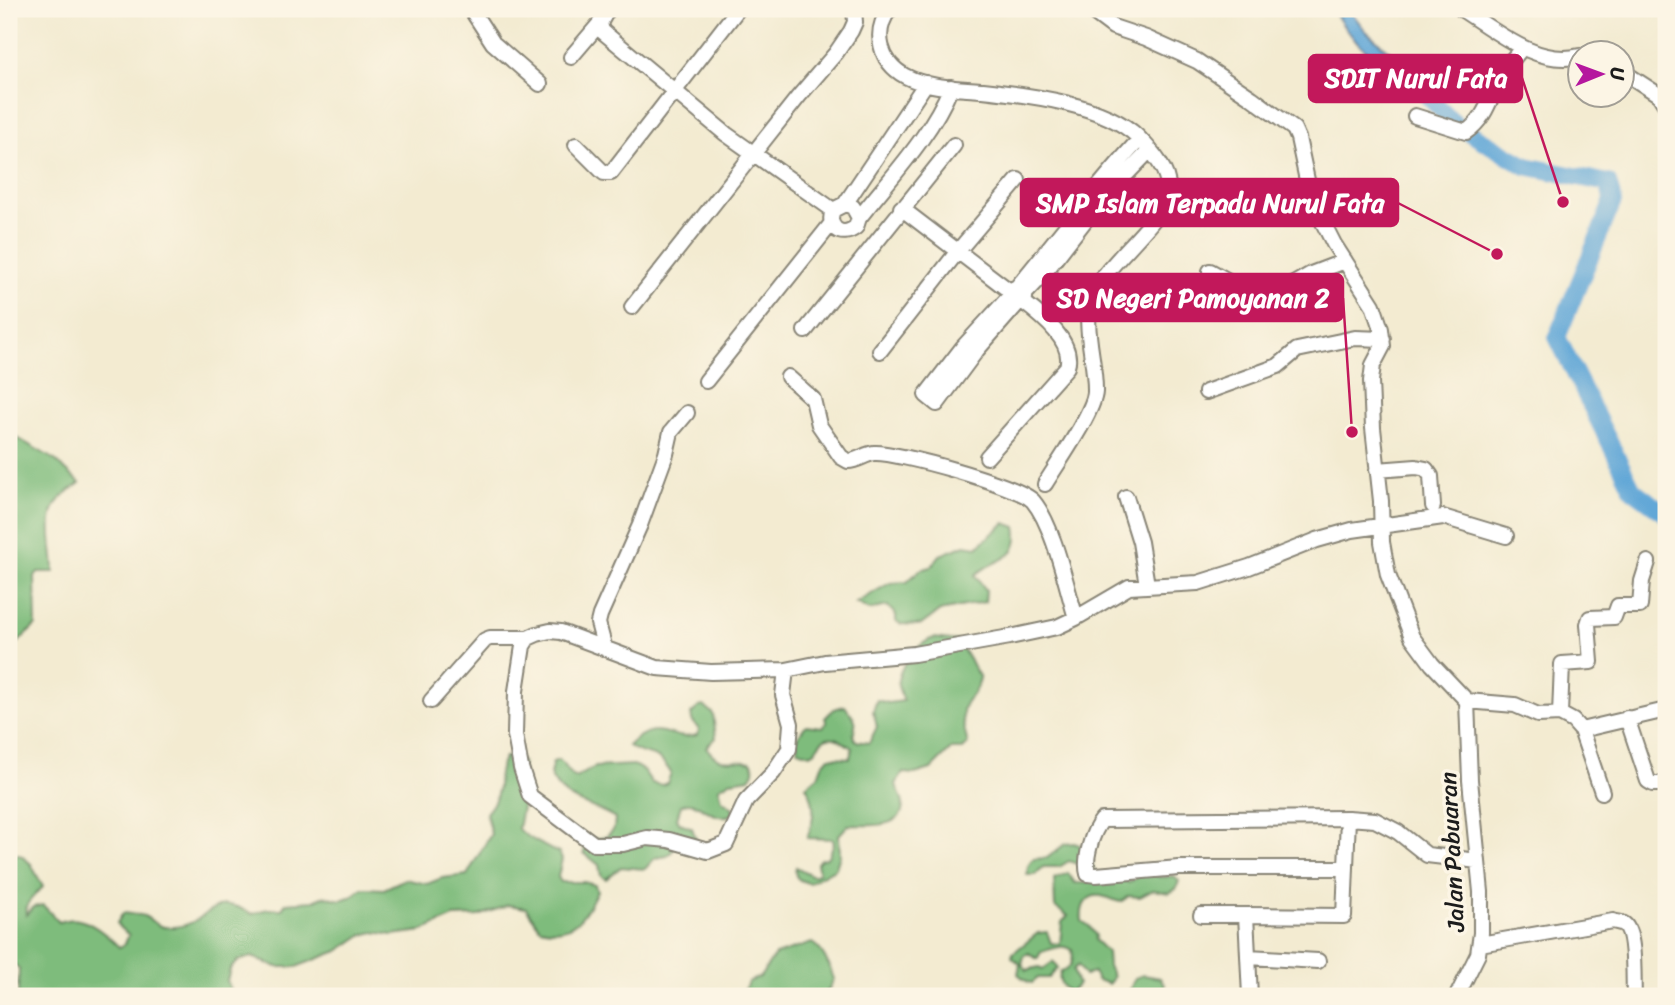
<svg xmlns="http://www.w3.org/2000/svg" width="1675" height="1005" font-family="Sriracha,sans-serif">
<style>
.forest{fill:#7ebc7b;stroke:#4d6c4c;stroke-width:2}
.water{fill:#62a7d7;stroke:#3f627a;stroke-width:2}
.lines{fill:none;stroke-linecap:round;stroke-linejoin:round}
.river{stroke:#62a7d7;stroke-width:18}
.minor-casing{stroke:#888476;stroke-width:18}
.minor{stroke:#fff;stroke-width:14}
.labels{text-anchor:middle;stroke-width:7;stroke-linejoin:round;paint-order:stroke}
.street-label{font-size:24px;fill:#1c1c1c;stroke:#fcf5e5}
.leader{fill:none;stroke:#c2185b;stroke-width:2.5}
.callout-dot{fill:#c2185b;stroke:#fcf5e5;stroke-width:2.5}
.callout{fill:#c2185b;stroke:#c2185b;stroke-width:2.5}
.callout-label{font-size:26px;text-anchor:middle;font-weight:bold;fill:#fff}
</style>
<rect width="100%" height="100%" fill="#fcf5e5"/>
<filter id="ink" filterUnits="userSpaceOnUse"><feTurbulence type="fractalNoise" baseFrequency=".0143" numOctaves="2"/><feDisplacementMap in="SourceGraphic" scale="14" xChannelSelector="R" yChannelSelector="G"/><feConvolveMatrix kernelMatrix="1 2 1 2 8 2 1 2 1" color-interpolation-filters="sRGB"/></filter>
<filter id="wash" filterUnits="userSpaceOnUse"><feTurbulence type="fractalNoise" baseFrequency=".00686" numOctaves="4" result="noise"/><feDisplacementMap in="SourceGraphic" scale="28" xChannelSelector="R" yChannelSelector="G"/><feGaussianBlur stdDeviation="1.57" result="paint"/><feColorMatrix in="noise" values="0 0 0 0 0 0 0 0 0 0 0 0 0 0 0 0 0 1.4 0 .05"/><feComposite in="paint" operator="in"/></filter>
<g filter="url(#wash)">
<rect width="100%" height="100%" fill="#f3ebd1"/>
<path class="forest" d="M9,433l46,27 25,23c-9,7 -20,13 -25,23 -9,15 -1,48 -1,66h-16l-3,4 1,49 -27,26z
M1005,523l11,4c7,35 -23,31 -41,48l11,15 -1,12 -45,9 -19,14 -20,-1 -5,-3v-6l-8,-9 -19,4 -13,-7 34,-20 17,-1 13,-12 11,-3 9,-12 25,-10 12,2z
M934,638l24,3 22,37c-2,11 -8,16 -14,25 -7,11 -1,30 2,41l-5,5h-12l-20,20 -16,5 -12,-1 -7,11c2,9 7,13 7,22 -1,24 -39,19 -55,19l-9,10 1,20 -4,13 -27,15c-10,-2 -16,-6 -13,-16l17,9 6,-3 -2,-10 4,-4 6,-1 7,-14 -1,-5 -26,-1c7,-18 10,-35 -1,-52l12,-10 4,-11 7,-8 21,1 2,-10c-11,-8 -24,-18 -34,-2 -6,8 2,3 -8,8l-12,-4 -2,-11 10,-14 16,2 5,-4 -2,-5 9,-9 11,-3c12,18 12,9 8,30l3,5 13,2 8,-16 -4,-16 4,-11 11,3 16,-2c-2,-6 -8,-14 -6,-21 3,-16 21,-38 36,-42z
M704,706l9,8 3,24 -10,9c16,21 23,10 45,15 5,6 4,10 -1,16l-20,3 -11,7 3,12 11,8v6c-22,11 -34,-19 -52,-9l-4,13 3,5 12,5 4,11 -2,5 -12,-3 -15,15 -12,2 -10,11 -24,-2 -15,12 -5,-3 -2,-11 -15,-12 1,-12 21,-4 8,-8 1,-11c-25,-15 -53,-15 -65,-44l3,-12 5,-2c8,4 10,13 17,18l20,-11 39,-2 10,6 8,12 10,2 5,-2 4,-10c-14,-24 -24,-14 -43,-27 31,-32 41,-2 69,-11l2,-5 -7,-10 -1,-6 8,-7z
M511,756l11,6 3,29 -7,38c4,5 34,22 41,24l3,6 -4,18 3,5h23l11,3 2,6c-14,27 -23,45 -57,37l-14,-20 -18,-3 -29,11 -25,1 -32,14 -29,4 -19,-3 -12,3 -24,16 -42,16h-19l-25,-10 -13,3 -9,9 -3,12 5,15h-214l1,-27 -10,-11v-98l8,-6 5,2 9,8 12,23c-8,8 -19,16 -17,28l7,-8 10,-2 16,17c23,-10 45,10 60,25l5,-2 5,-10 -9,-7 -3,-5 6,-10c6,1 15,1 21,3 12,6 14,13 30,11 38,-3 35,-38 78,-13l15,-5h15l4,-6 27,-2 11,-5 17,4 11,-4 10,-8 22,1 21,-10 22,5 15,-6 25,-3 24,-41 -5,-21c21,-24 5,-32 19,-56z
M1074,843l14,5 6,22 15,11h18l2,2 7,-5 5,-10 19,9 14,-1 5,5 -3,8 -7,4 -16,-3 -13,7 -12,-1 -6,6c-8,0 -10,-4 -17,-5 -17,-5 -25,8 -23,24l7,5 7,10 -1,4 12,12 1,14 5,11 -4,7 -12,-4 -4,-8 -8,4 -7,-11 -5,5 5,14 -7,8c-9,-3 -14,-13 -10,-21 11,-2 13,-12 11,-21 -8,-7 -21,-1 -31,2l-4,7 -8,-6 -5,3 -2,8 4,6 13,-3 4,2 10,-7 5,6 -9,10h-11l-6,5 -4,-1 -10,-8 2,-10 -8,-7 1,-4 25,-20 9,-1 4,11 9,1 2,-22 6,-6 -13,-9 -1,-28 14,-6 7,10h12l2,-9 -5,-8 -15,-5 -10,6h-16l-8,8h-8l1,-9 5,-7 14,-1 18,-14z
M812,943c12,7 17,23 22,36l-9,17h-83l6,-14 12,-5 15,-22z
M1143,975l17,3 5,7 -1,9 16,2h-48l-2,-7 5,-11z"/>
<path class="water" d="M1333,9h16l16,21 53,46 -10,11c-27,-25 -58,-45 -75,-78z"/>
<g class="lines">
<path class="river" d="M1398,66l56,57
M1468,132l58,34 82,17 5,18 -56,136 76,153 33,24"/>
</g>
</g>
<g filter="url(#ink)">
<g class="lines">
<g class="minor-casing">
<path id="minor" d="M471,9l22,34 47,41
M608,9l-8,14 2,8 124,103 107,76
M890,9c-18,23 -10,53 15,67 23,12 53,12 78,14 45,5 122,14 155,47 13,13 32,34 30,54 -3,29 -60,70 -74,101 -14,30 2,68 1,100 -1,20 -38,72 -50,92
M1089,9l24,18 33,11 51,23 55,37 42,31 4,9 13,61 23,45 39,61 8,24 2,17 -10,19 -2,16 2,47 8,73 1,41 6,33 24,62 20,27 35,37 48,4 23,10 22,-1 13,7 8,9 85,-20
M1461,9c35,22 76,58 119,47
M571,57l29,-34
M1622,71l37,24 7,11
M1415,116l51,16c19,-13 23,-31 33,-52 5,-12 15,-22 23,-32
M576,145l28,28h7l127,-164
M845,204l8,3 6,11 -3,9c-15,12 -30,0 -23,-17l12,-6 81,-121
M901,208l110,84
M859,218c32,-41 72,-82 92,-131
M1210,271l40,22 16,4 10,-3 35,-20 34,-13
M1017,287l4,1 4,6v4l-6,4 -8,-3 -1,-3 3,-7 4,-2c41,-49 79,-101 123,-148
M1025,294l17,-18 55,-71 53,-55
M1010,296l-47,51 -37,48 11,9 40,-54 42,-48
M632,307l167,-211 37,-43 15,-22 4,-9 -1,-13
M805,331l149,-186
M880,351l78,-100 60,-71
M706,381l125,-157
M1206,392l72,-26 19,-16 58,-12 28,1
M987,457l80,-90c8,-26 -27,-52 -45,-66
M1377,470l39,-3 10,2 5,7 2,30
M1126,497l14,45 7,43
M1076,618l53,-31 69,-4 51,-16 68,-27 35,-10 91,-13 63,19
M605,649l-7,-26 2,-8 40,-90 26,-71 5,-22 16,-19
M786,670l-75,2 -54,-4 -96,-36 -11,-1 -13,3 -9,4 -5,8 -7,45 -1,44 6,33 9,28 64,48h29l24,-6 22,2 39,11 18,-7 20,-43 27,-28 16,-24 2,-25 -8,-29 3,-25 39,-8 89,-8 96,-17 47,-10 19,-9c-10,-32 -22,-92 -43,-117 -13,-15 -138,-50 -159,-48 -9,1 -16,8 -26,8l-7,-4 -22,-32 -6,-26 -25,-22
M431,701l54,-61 5,-2h38
M1560,714l2,-50 29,-2 -3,-38 2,-6 24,-1 4,-11h22l2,-25 6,-19
M1627,718l21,63 5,3h13
M1581,730l21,62
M1346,868h-167l-83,7 -8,-1c-4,-15 4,-42 14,-54l246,-2
M1201,915h45
M1480,944l133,-23c2,1 10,2 11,3 12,9 9,58 10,72
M1248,957l70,4
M1250,996l-4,-81 98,1 4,-98 27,2 23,12 29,23 51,6
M1457,996l21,-42 3,-21v-41l-11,-112 -3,-79"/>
</g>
<use href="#minor" class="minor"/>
</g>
</g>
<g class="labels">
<g class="street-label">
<text transform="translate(1452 852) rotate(-93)" y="8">Jalan Pabuaran</text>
</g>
</g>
<path class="leader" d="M1563 202L1522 78M1497 254L1398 203M1352 432L1343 298"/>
<g class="callout-dot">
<circle cx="1563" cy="202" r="7"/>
<circle cx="1497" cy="254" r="7"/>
<circle cx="1352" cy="432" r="7"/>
</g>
<g class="callout">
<rect x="1309" y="55" width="213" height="47" rx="7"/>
<rect x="1021" y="179" width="377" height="47" rx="7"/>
<rect x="1043" y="274" width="300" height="47" rx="7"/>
</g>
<g class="callout-label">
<text x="1416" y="87">SDIT Nurul Fata</text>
<text x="1210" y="212">SMP Islam Terpadu Nurul Fata</text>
<text x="1193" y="307">SD Negeri Pamoyanan 2</text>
</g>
<rect width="1675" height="1005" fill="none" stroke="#fcf5e5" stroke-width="35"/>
<g transform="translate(1601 74) rotate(89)"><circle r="33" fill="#fcf5e5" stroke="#a29e95" stroke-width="2"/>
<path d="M0-5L12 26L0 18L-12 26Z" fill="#b5179e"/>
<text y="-10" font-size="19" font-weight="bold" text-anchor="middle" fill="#1c1c1c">U</text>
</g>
</svg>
